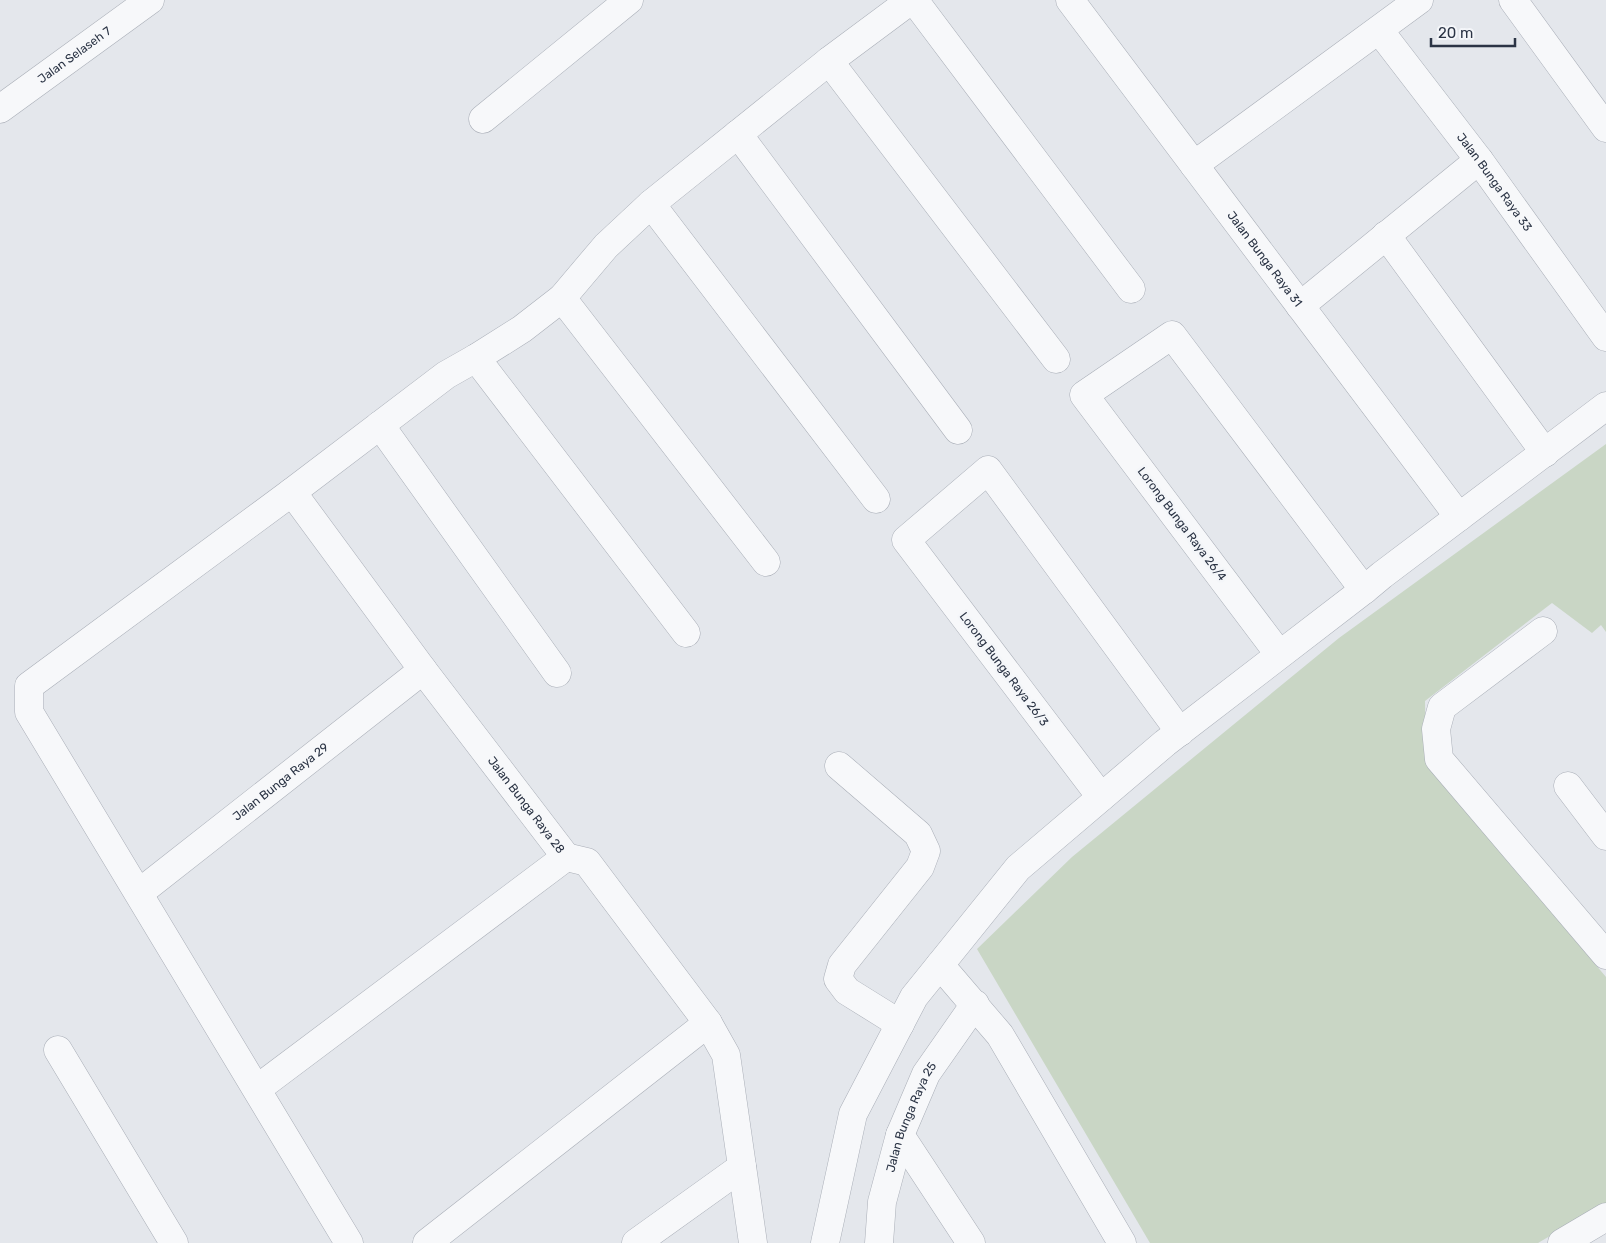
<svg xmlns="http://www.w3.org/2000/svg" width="1606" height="1243" font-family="Rubik,sans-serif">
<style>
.green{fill:#c9d6c5}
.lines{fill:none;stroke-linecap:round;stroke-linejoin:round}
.minor-casing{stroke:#a9aeb7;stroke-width:29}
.minor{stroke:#f7f8fa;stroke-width:28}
.labels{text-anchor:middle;stroke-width:5;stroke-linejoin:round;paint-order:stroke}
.street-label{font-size:12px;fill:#2b3445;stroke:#f4f6f9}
</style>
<rect width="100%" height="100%" fill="#e4e7ec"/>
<path class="green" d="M1606,444v188l-5,-7 -9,8 -40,-30 -127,98 1,62 180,214v226l-68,40h-388l-173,-294 95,-92 267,-219z"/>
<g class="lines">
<g class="minor-casing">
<g id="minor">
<path d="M914,0l217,289"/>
<path id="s1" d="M1070,0l389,517"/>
<path d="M1513,0l93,128"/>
<path id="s2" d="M1379,30l100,130 127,177"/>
<path d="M829,61l227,298"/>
<path id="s3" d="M0,109l150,-109"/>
<path d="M483,119l146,-119"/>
<path d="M738,134l220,296"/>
<path d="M1194,165l225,-165"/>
<path d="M651,204l225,295"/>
<path d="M1386,235l159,218"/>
<path d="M562,298l204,264"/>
<path d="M1300,306l179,-146"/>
<path d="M476,358l210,275"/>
<path d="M380,425l177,248"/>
<path id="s4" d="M292,492l131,178 143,187"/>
<path d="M1543,631l-101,76 -6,22 3,30 167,196"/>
<path d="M1279,654l-195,-259 88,-60 192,255"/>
<path d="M839,766l79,68 8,17 -6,16 -78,98 -4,14 9,12 53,33"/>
<path d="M1568,786l38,50"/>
<path d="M1101,797l-195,-257 82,-70 192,262"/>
<path d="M566,857l21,5 121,161 18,32 27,188"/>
<path id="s5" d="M139,893l284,-223"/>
<path d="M940,965l60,70 122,208"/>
<path d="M58,1050l116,193"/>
<path d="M257,1089l309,-232"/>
<path d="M900,1135l71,108"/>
<path d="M349,1243l-320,-531v-26l263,-194 154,-117 30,-17 46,-29 40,-31 44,-52 45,-42 178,-143 82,-61"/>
<path d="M427,1243l281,-220"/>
<path d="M636,1243l106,-76"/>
<path d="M825,1243l28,-129 61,-117 104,-129 147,-125 199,-153 18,-15 224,-169"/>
<path id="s6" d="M879,1243l3,-41 18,-67 26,-61 49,-70"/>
<path d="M1562,1243l44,-26"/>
</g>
</g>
<use href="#minor" class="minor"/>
</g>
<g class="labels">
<g class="street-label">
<text dy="4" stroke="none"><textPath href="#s3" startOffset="92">Jalan Selaseh 7</textPath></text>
<text dy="4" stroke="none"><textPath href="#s2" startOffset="191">Jalan Bunga Raya 33</textPath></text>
<text dy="4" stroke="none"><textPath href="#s1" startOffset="324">Jalan Bunga Raya 31</textPath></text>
<text transform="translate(1182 524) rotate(53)" y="4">Lorong Bunga Raya 26/4</text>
<text transform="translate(1004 669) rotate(53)" y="4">Lorong Bunga Raya 26/3</text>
<text dy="4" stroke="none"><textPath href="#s5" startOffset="180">Jalan Bunga Raya 29</textPath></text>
<text dy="4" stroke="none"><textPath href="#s4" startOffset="391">Jalan Bunga Raya 28</textPath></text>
<text dy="4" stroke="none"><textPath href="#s6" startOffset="131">Jalan Bunga Raya 25</textPath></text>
</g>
</g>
<path d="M1431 38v8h84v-8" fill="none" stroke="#2b3445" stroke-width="2.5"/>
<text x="1438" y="38" font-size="15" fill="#2b3445" stroke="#f4f6f9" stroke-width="4" paint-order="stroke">20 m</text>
</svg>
